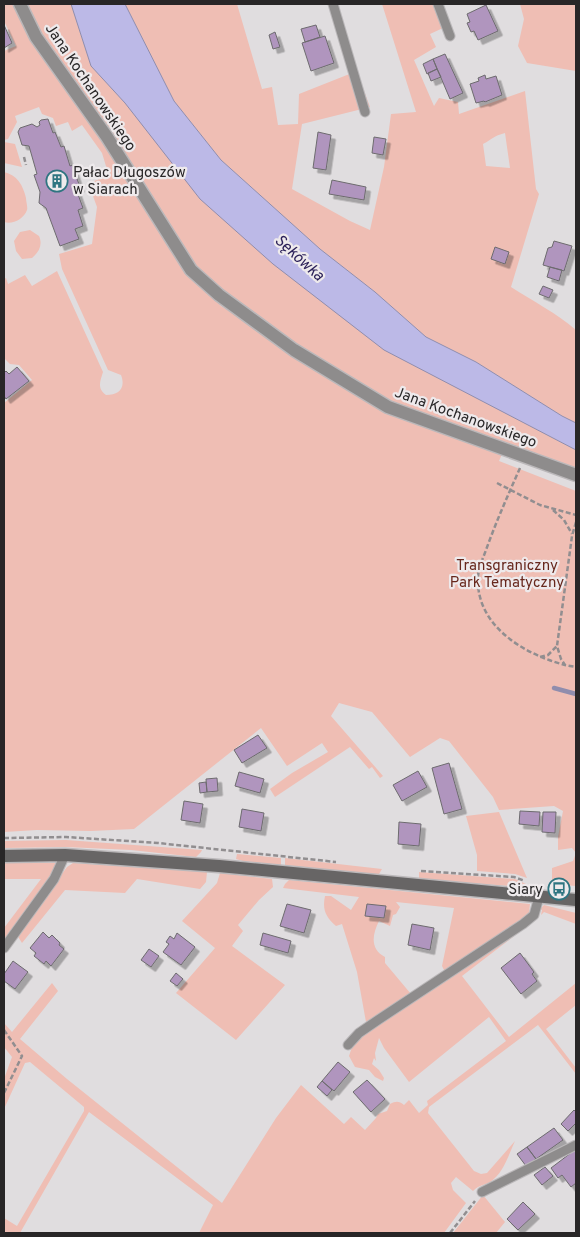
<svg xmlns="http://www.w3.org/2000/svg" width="580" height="1237" font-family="Overpass,sans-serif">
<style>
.green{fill:#efbeb4;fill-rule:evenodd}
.water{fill:#bcb9e7;stroke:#908dad}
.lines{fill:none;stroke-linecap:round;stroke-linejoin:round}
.stream{stroke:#908dad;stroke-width:4.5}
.building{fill:#b095be;stroke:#6d6b6e;filter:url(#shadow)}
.lane-casing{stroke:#bbb8ba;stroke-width:11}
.street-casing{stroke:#bbb8ba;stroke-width:15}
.secondary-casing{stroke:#bbb8ba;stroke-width:15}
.path{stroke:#918e90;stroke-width:2.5;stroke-dasharray:5 2.5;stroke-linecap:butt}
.lane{stroke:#8e8c8c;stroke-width:9}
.street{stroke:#8e8c8c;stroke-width:12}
.secondary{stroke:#676565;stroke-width:12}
.labels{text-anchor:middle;stroke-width:4.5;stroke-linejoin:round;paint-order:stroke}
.street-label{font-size:15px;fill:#282627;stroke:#eeeaec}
.poi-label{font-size:15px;fill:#282627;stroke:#eeeaec;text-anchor:start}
.park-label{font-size:15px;fill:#67271c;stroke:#eeeaec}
.water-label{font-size:16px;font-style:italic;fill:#2c2159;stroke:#eeeaec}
</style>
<defs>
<filter id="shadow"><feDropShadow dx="4.5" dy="4.5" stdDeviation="0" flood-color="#0004"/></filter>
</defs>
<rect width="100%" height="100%" fill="#e0dddf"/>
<path class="green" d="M4,4h10l107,168 54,81 46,53 38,24 -66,-63 -72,-113 -8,-22 -57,-73 -20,-29 -12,-26h47l20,62 34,37 381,310 70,37v21l-70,-26 -7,16 77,30v395l-24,-2v-16l21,-7 3,-8 -4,-5 -14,2v-13l5,-26 -9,-5 -55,4 -6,-13 -44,-56 -9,-3 -30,19 -38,-45 -33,-9 -8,13 52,60 -3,2 -8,-11 -3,2 -19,-22 -75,50 -5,-8 22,-16 36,-21 -6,-9 -35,23 -26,-38 -127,101 -43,2 -54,-1 -33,2v-429l28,-23 -13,-15 -9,-1 -6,-6v-79l2,-1 2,6 17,-9 7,11 25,-15 46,101c-3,10 -6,16 3,23 13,0 20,-7 15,-20l-13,-5 -46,-101 -3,-15 33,-10 5,-37 -7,-19 6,-1 -2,-6 15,-5 -7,-23 -20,-28 -10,6 -4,-9 -12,4 -3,-8 -11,-4 -3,-7 -24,9 2,6 -9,17 -4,1v-89l12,-5 -12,-25z
M125,4h112l25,85 10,-2 6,38 20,-1 1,-30 53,-21 4,18 7,-3 7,19 -68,17 -10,65 58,32 20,9 14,-63 7,-53 25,-2 -34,-108h52l9,24 -13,6 6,13 -22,13 20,46 5,-8 19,4 1,12 66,-23 11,98 3,5 -28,93c22,14 45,26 65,43v93l-14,-7 -86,-54 -50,-25 -51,-45 -55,-43 -99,-89 -47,-59zM505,133l5,35 -24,-2 -3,-22c10,-5 10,-8 22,-11z
M520,4h56v67l-49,-8 -9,-17 6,-27z
M4,142l11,2 7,23 -18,-4z
M4,172c13,3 19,13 22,26 0,4 2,9 1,12 -3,9 -15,15 -23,12z
M30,230l9,6c4,9 0,16 -7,22l-10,1 -6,-8 -2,-10 6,-9z
M499,812l28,66 -12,-4 -38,-3v-16l-11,-39z
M66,840l136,10 -1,2 -5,5 -65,-7 -65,-3 -62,1v-7z
M237,854l44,4v7l-38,-4 -7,-2z
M285,858l97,11 -3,5 -3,1 -91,-10z
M4,862l51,1v6l-51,71v-12l37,-49h-37z
M73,863l134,9 -1,10 -6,7 -63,-10 -12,14 -60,-3 -43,53 -5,-8 50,-68z
M419,872l96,7 20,9 -116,-9z
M220,873l52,6 1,8 -14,13 -21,25 5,6 -11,15 53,39 -49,55 -60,-47 39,-45 -33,-27 35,-38z
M289,880l241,24 -1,9 -6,5 -78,54 -3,-6 12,-58 -58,-6 4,5 -4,7 -3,1 -3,11 -11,-5c-7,14 -9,28 6,36v6l26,31 -45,28 -9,-50 -15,-48 -6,2c-10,-9 -14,-16 -11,-30h6l20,14 8,-13 -76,-9 2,-4z
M544,905l32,8v11l-32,-12 -3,3 1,-5 -2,-1z
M531,923l-69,53 47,61 67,-54v22l-30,24 30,39v6l-38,-49 -109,82 -1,6 46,58 7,3 6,-1 28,-32c-6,13 -12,33 -25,41 -7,4 -10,2 -17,9l-17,-14 -5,6 2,7 13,13 -22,30h-245l14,-28 -124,-93 -69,121h-16v-15l13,8 67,-115v-4l-54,-45 -5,1 -21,46v-30l8,-22 -8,-10v-24l8,9 40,-49 6,8 -38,48 47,40 155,124 54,-85 25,-33 43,39 7,-7 14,13 11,-12 2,-4 9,-3 3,-7c6,-3 9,-3 14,1l5,-5 10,13 9,-8 -1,-4 79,-60 -17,-24 -80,65 -25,-34 -5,-10 -4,15 1,8 -2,-3 -2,6 7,6 5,8 -1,3 -8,-4 -6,-7 -14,-3 -6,-11 3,-9 13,-15z
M483,1195l22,27 -9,11h-43z"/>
<path class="water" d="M71,4h54l49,97 47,59 99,89 55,43 51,45 50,25 86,54 14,7v27l-192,-100 -111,-86 -73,-65 -75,-96 -34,-37z"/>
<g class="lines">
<path class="stream" d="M554,688l22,6"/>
</g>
<path class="building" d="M486,5l12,26 -20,9 -4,-9 -3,1 -4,-9 3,-1 -3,-8z
M4,25l8,18 -8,5z
M316,25l4,12 -15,5 -4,-13z
M275,32l5,15 -7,2 -4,-14z
M325,36l9,27 -23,8 -9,-28z
M445,54l18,39 -13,6 -17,-40z
M433,59l4,10 -10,5 -4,-10z
M437,69l4,8 -10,4 -3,-8z
M485,75l1,4 10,-3 6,19 -17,7 -1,-1 -8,2 -6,-19 9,-3 -1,-3z
M48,119l5,14 2,-1 6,15 3,-1 6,20 2,-1 8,22 -4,2 7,19 -5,2 5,16 -8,3 4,10 -19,7 -14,-38 -7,-5 1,-11 -6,-17 3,-1 -8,-28 -7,-1 -4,-13 2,-4 12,-4 5,3 3,-2 -1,-3 2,-2z
M318,132l13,3 -5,35 -13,-2z
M374,137l12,2 -3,16 -11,-2z
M332,180l34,7 -2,13 -35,-6z
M554,241l18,5 -8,25 -21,-6 5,-17 4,-1z
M495,247l14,5 -4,12 -14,-5z
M550,267l12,3 -3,11 -12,-4z
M543,286l10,4 -4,8 -10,-4z
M17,367l12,14 -23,18 -2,-3v-23l2,-2 3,3z
M258,735l9,13 -25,15 -8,-13z
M449,763l13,46 -18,5 -12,-46z
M418,771l9,16 -25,14 -9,-16z
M239,772l25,7 -4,14 -25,-7z
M217,778l1,13 -11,1 -1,-13z
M206,782l1,10 -7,1 -1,-10z
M184,801l19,3 -3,19 -19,-3z
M242,809l22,4 -3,18 -22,-4z
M520,811l20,1 -1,14 -20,-2z
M543,812h13l-1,21 -13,-1z
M399,822l22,2 -2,22 -21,-2z
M287,904l24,6 -7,23 -24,-7z
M367,904l19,2 -2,12 -19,-2z
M412,924l22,4 -4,22 -22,-5z
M43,932l6,6 3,-3 8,8 -1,2 5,4 -13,17 -5,-5 -2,3 -10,-8 2,-3 -6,-5z
M177,933l18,14 -14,18 -18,-13 6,-8 -3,-2 4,-6 4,3z
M263,933l28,8 -3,12 -28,-8z
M149,949l10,7 -8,11 -10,-7z
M520,953l14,19 -2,2 5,7 -16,13 -20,-26z
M13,961l15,11 -13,17 -11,-8v-7z
M176,973l7,6 -6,7 -7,-5z
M338,1062l12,10 -16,19 -12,-10z
M367,1080l18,19 -14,13 -18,-20z
M322,1081l10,9 -5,6 -10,-9z
M574,1110l2,2v11l-8,8 -7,-7z
M554,1128l9,12 -27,19 -9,-12z
M527,1147l9,12 -10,7 -9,-12z
M576,1149v34l-5,4 -9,-12 -4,3 -7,-10z
M545,1167l8,9 -11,9 -8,-10z
M523,1202l12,12 -17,16 -11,-11z"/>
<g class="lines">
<g class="lane-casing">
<path id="lane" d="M333,4l32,108
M438,4l12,32
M4,948l50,-69 11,-24
M348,1045l11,-12 19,-13 145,-96 11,-9 5,-18
M482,1192l94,-47"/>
</g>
<g class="street-casing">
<path id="street" d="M20,4l16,33 71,100 84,133 28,25 75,55 94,57 188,68"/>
</g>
<g class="secondary-casing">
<path id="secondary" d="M4,856l61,-1 154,11 357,34"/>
</g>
<path class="path" d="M24,157l2,8
M520,468c-12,27 -24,54 -34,82 -3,8 -7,17 -8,26 -3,49 45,78 87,89
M497,483l43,22 36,10
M553,510l11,10 8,14
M576,522l-4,14 -15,110 4,13 4,6 11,2
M540,657l8,-2 9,-9
M4,838l62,-1 92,6 178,19
M421,871l93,6 11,4
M4,1030l18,26 -18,37
M450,1233l25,-32"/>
<use href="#lane" class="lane"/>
<use href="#street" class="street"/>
<use href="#secondary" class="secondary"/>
</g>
<defs>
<g id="building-ring" transform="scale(1.125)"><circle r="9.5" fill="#eeeaec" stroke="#2f7581" stroke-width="1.5"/><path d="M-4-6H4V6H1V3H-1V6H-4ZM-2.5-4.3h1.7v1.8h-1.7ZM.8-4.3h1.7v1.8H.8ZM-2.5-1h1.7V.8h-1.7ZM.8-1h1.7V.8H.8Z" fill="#2f7581"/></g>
<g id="bus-ring" transform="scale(1.125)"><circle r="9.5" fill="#eeeaec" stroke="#2f7581" stroke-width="1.5"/><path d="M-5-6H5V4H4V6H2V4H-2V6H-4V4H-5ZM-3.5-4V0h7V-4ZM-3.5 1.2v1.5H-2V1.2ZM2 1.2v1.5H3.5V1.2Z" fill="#2f7581"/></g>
</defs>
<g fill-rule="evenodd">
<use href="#building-ring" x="57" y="181"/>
<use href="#bus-ring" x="559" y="889"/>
</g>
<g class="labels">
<g class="street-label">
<text transform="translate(91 87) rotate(56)" y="5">Jana Kochanowskiego</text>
<text transform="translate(466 417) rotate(20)" y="5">Jana Kochanowskiego</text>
</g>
<g class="poi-label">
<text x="73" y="177">Pałac Długoszów<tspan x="73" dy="17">w Siarach</tspan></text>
<text x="543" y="894" text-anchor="end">Siary</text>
</g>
<g class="park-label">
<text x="507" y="570">Transgraniczny<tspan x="507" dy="17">Park Tematyczny</tspan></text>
</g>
<g class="water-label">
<text transform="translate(300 257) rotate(42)" y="6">Sękówka</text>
</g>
</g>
<rect width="580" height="1237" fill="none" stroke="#282627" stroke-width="10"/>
</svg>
